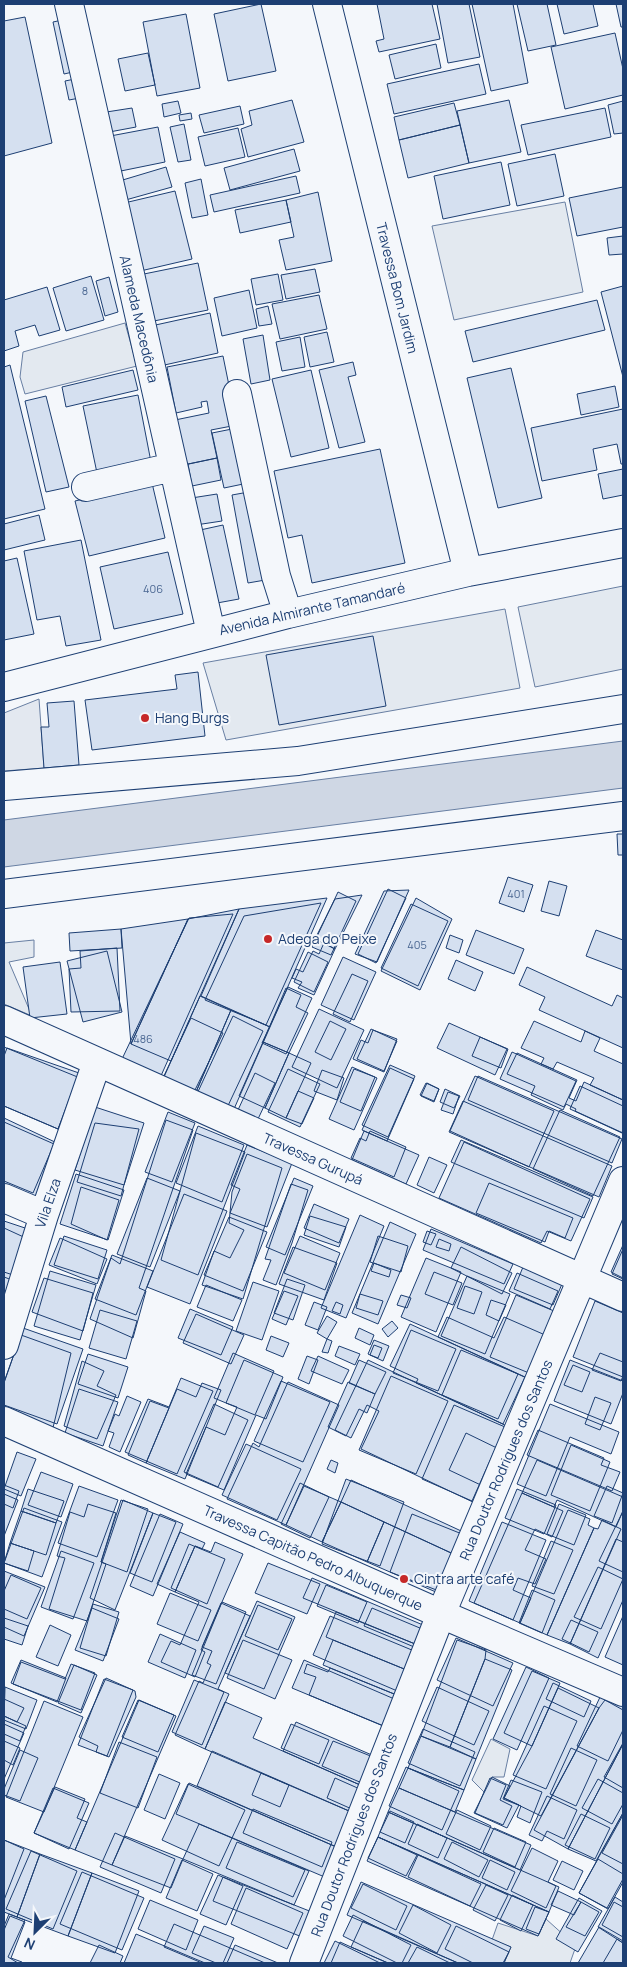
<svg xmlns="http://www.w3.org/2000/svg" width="627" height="1967" font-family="Manrope,sans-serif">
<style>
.green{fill:#e3e9f0;stroke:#687fa3}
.parking{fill:#e3e8f0;stroke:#687fa3}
.water{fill:#cfd7e4;stroke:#687fa3}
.building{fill:#d5e0f0;stroke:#1d3f73}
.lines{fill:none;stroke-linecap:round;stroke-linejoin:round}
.minor-casing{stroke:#1d3f73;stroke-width:30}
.major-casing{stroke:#1d3f73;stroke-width:30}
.minor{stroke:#f4f7fb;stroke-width:28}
.major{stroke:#f4f7fb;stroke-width:28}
.poi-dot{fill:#c62828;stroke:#f4f7fb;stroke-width:2}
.labels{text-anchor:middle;stroke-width:4;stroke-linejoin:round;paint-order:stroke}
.number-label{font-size:11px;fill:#4b6792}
.street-label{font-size:14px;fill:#1d3f73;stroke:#f4f7fb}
.poi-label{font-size:14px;fill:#1d3f73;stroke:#f4f7fb;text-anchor:start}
</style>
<rect width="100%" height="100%" fill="#f4f7fb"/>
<path class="green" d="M565,202l18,90 -129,28 -22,-94z
M125,323l12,43 -112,28 -5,-17 3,-25z
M623,586v83l-88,18 -17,-80z
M505,609l15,79 -294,52 -23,-77z
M34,940v17l-25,5 23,54 -28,-12v-61z
M491,1739l19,10 -6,28h-12l-8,15 -12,-12z
M546,1919l30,27 -6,17h-66l7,-16 -19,-7 6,-17 40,13z"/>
<path class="parking" d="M39,699l5,69 -40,3v-58z"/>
<path class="water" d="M623,741v47l-619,79v-47z"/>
<path class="building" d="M261,4l15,67 -48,10 -14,-67z
M377,4h55l8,35 -61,13 -3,-11 8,-2z
M437,4h32l11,53 -32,6z
M472,4h41l15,79 -37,8z
M517,4h30l9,41 -28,6z
M557,4h36l5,22 -34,8z
M616,4h7v23h-2z
M186,14l14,74 -43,8 -14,-74z
M25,17l27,126 -48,13v-135z
M67,19l10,52 -13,3 -11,-52z
M615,33l8,36v26l-58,14 -14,-62z
M436,44l5,24 -46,11 -6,-24z
M148,53l7,32 -30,6 -7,-32z
M479,64l7,30 -92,20 -7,-30z
M80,78l5,19 -16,3 -4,-19z
M292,100l12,42 -56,15 -7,-28 11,-4 -3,-14z
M509,100l12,52 -52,11 -12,-52z
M178,101l3,12 -17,4 -2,-13z
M623,101v32l-9,1 -6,-29z
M454,103l6,22 -61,15 -5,-23z
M240,106l4,18 -40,9 -5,-18z
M132,108l4,19 -32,6 -4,-20z
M605,108l6,29 -83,18 -7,-30z
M191,113l1,6 -12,2 -1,-6z
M184,124l7,36 -13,2 -8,-35z
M460,125l9,38 -61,15 -9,-38z
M158,127l7,35 -54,11 -6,-36z
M238,128l7,29 -40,9 -7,-29z
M294,149l6,22 -70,19 -6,-22z
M555,154l9,42 -47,10 -9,-42z
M501,162l9,43 -67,14 -9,-43z
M166,167l6,20 -50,14 -6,-19z
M296,176l4,17 -86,19 -4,-17z
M201,179l7,36 -16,3 -7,-35z
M623,187v40l-46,9 -8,-38z
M175,191l17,68 -56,13 -16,-68z
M318,192l14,69 -46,9 -7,-30 15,-3 -8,-37z
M286,200l5,22 -51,11 -5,-23z
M623,236v18l-14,1 -2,-17z
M198,263l10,47 -59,12 -10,-47z
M315,269l5,23 -34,7 -5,-24z
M278,274l5,26 -27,5 -5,-26z
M91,276l13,44 -38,11 -13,-43z
M109,277l9,35 -13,4 -9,-35z
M623,286v91l-22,-85z
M47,287l13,43 -21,6 -4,-11 -20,6 4,15 -15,5v-51z
M249,290l8,38 -35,8 -8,-38z
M319,295l8,34 -47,10 -8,-35z
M597,300l8,30 -132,32 -8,-31z
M268,306l4,18 -13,2 -3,-17z
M210,313l8,40 -58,13 -9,-40z
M327,332l7,30 -24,5 -6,-30z
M263,335l7,45 -19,4 -8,-45z
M300,337l5,30 -23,4 -6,-29z
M223,356l14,69 -26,5 6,28 -33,7 -9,-45 34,-7 -2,-12 -6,1 1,5 -26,6 -9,-46z
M353,362l3,13 -8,2 17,65 -26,6 -20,-78z
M10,365l35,144 -41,10v-152z
M511,368l31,130 -44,10 -31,-130z
M133,370l5,20 -72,17 -4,-20z
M311,370l18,78 -38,9 -19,-78z
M615,386l4,21 -38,8 -4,-21z
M138,395l13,67 -54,11 -14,-67z
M46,396l23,91 -23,5 -21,-91z
M623,409v55h-2l-4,-20 -24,5 4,21 -55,11 -11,-53z
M237,428l11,55 -24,5 -12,-55z
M380,449l25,114 -93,20 -10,-48 -14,3 -14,-67z
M217,458l4,22 -29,6 -4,-22z
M623,469v26l-20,4 -5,-25z
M152,483l13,55 -76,18 -14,-55z
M254,491l17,88 -23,4 -16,-88z
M217,494l5,27 -33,5 -4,-27z
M39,515l6,25 -41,10v-26z
M223,525l16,74 -33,6 -15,-73z
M81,540l20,100 -35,6 -6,-30 -23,4 -13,-69z
M168,552l15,62 -69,15 -14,-62z
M17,558l17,76 -30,6v-79z
M373,636l13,70 -107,19 -13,-70z
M198,672l7,64 -113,14 -7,-50 92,-11 -2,-14z
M74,701l5,64 -35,3 -3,-41h8l-2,-24z
M617,834h6v21h-5z
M508,877l25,8 -9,27 -25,-9z
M549,881l18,5 -8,30 -18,-5z
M388,889l18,9 -30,65 -18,-9z
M409,890l-32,72 -22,-8 29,-63z
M338,892l18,9 -25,54 -19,-8z
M362,895l-27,54 -20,-10 20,-40z
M327,898l-57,129 -69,-31 38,-87z
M416,898l36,21 -32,71 -39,-19z
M321,903l-55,122 -61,-25 39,-84z
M411,904l37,17 -30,65 -37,-18z
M239,909l-68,152 -40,-17 57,-125z
M233,914l-73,164 -38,-19 67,-141z
M188,919l-57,125 -10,-115z
M121,929l1,19 -52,3 -1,-18z
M476,930l48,19 -10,25 -48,-19z
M596,930l27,10v30l-37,-14z
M450,935l13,5 -4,13 -13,-5z
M324,943l11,6 -21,46 -16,-7 4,-6 -10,-4 4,-9 7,3 10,-21 6,3z
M117,948l3,63 -49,1 -2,-43 12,-1 -1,-17z
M107,951l15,61 -39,10 -16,-61z
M308,952l20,10 -14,30 -20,-10z
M343,957l33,15 -22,48 -33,-15z
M456,960l27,12 -8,19 -27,-12z
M60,962l7,52 -37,4 -7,-51z
M527,967l85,39 5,-11 6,3v50l-84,-38 6,-13 -26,-12z
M352,974l16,7 -18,41 -17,-8z
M288,987l24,11 -26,56 -24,-11z
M286,988l15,7 -5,12 12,6 -19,40 -26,-11z
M200,996l31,14 -35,82 -32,-15z
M319,1009l45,21 -27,58 -45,-21z
M231,1010l39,17 -36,82 -38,-17z
M233,1016l30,15 -37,79 -30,-14z
M191,1018l32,15 -30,61 -31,-14z
M330,1021l16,8 -15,31 -16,-8z
M534,1021l47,21 4,-11 15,7 -6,13 29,13v36l-33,-15 4,-7 -37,-16 -4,7 -12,-5 3,-6 -23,-10z
M449,1023l58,26 -12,26 -58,-27z
M371,1029l26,12 -13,30 -27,-12z
M373,1030l24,9 -13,33 -31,-13 8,-19 7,3z
M480,1037l28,12 -7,19 -29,-12z
M263,1042l26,11 -24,55 -26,-12z
M4,1047l76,31 -22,51 -54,-23z
M7,1048l72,25 -21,56 -54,-23v-50z
M512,1052l64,29 -12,26 -64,-28z
M289,1053l22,10 -25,55 -21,-10z
M517,1053l60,27 -8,18 7,3 8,-19 39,18v33l-48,-22 1,-2 -10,-5 -3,6 -32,-15 4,-9 -28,-12z
M390,1065l25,11 -27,61 -26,-12z
M352,1067l25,11 -23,52 -25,-11z
M390,1068l24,11 -27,62 -25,-11z
M288,1069l32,15 -20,43 -32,-15z
M354,1069l21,8 -14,34 -21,-9z
M322,1070l22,8 -7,22 -23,-9z
M255,1073l20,10 -17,36 -20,-9z
M475,1076l79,35 -25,56 -79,-36z
M478,1076l144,63 -10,24 -144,-63z
M426,1083l13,6 -5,12 -14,-6z
M427,1083l12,6 -5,13 -13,-6z
M580,1086l43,20v23l-1,4 -52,-24z
M445,1089l15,7 -6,12 -14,-6z
M298,1091l16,7 -12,26 -16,-6z
M448,1092l11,4 -6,18 -12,-4z
M463,1101l149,65 -13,31 -150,-65z
M95,1107l49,16 -20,62 -49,-15z
M560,1110l60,27 -27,59 -60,-27z
M168,1112l27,11 -23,59 -27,-10z
M4,1118l53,25 -22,58 -31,-14z
M166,1120l27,10 -54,158 7,3 -13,47 -43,-19 21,-61 9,6z
M4,1122l50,22 -21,49 -29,-12z
M95,1123l44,6 -18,67 -44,-14z
M198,1126l46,19 -22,57 -46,-19z
M364,1131l55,24 -13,29 -54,-24z
M370,1131l36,16 -12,30 -43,-19 9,-20 6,3z
M196,1133l49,19 -47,123 -37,-15z
M461,1140l132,57 -9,21 -133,-56z
M464,1142l126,57 -19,42 -24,-10 -6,12 -102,-45z
M247,1145l45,18 -25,64 -37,-14 10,-24 -9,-4z
M247,1154l35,14 -39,131 -41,-14 12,-34 16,7 14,-28 -15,-7 3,-31z
M429,1157l18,8 -13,28 -17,-8z
M76,1174l48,16 -16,50 -48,-16z
M147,1178l33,13 -30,76 -33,-13z
M294,1178l19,8 -28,69 -19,-8z
M489,1183l84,35 -8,20 -16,-7 -4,11 -69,-29z
M291,1184l17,6 -16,53 -16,42 -13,-5 8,-20 -6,-1z
M81,1187l38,13 -12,40 -36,-16z
M184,1194l43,17 -37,93 -43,-17z
M314,1204l35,15 -10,24 -35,-15z
M360,1215l24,11 -38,92 -25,-10z
M310,1216l36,11 -7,20 -35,-12z
M229,1217l38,15 -24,59 -39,-16z
M4,1221l27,9 -15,46 -12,-4z
M390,1222l26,12 -38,90 -26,-11z
M4,1228l24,11 -24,68z
M431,1229l82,35 -9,20 -81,-34z
M427,1231l9,3 -5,11 -8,-3z
M64,1236l43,14 -9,29 -44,-14z
M300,1236l40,17 -15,37 -41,-17z
M378,1236l30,10 -7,26 -31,-10z
M60,1238l47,21 -10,25 -48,-19z
M439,1239l12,5 -2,7 -13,-4z
M623,1245v33l-12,-6z
M293,1247l44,16 -13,37 -45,-16z
M461,1247l51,26 -10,21 -51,-26z
M623,1249v30l-11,-5z
M112,1255l41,16 -17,44 -41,-16z
M426,1258l35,14 -25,60 -35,-15z
M374,1263l17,7 -2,7 -18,-6z
M523,1267l39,17 -9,21 -39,-16z
M50,1271l46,14 -16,55 -46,-14z
M434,1272l28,11 -9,22 -28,-11z
M517,1273l41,18 -8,18 -41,-18z
M467,1276l43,18 -25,60 -44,-18z
M4,1277l16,6 -16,19z
M44,1278l49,15 -10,38 -51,-19z
M287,1279l18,6 -12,35 -19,-7z
M253,1282l26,9 -17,49 -26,-9z
M206,1285l36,15 -9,21 -36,-14z
M465,1286l17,6 -8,22 -17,-6z
M284,1291l14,5 -12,29 -14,-6z
M360,1294l23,7 -5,14 -22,-7z
M401,1295l10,3 -4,10 -10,-3z
M516,1295l38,16 -25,62 -39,-16z
M491,1300l15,5 -7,16 -13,-6z
M595,1301l28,12v64l-50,-20z
M314,1302l13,5 -9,23 -13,-5z
M336,1302l7,3 -3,9 -8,-3z
M190,1309l43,18 -12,28 -43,-17z
M100,1310l37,11 -11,38 -37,-11z
M196,1314l48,21 -13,29 -48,-21z
M327,1316l10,6 -10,17 -10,-6z
M447,1317l47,21 10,-21 48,21 -19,43 -95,-44z
M392,1321l6,7 -10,9 -6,-8z
M410,1324l115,53 -22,47 -87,-41 2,-4 -28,-13z
M23,1328l60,21 -26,75 -53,-19v-22z
M359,1328l15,7 -4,10 -15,-7z
M411,1330l45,19 -18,42 -45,-18z
M21,1335l50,18 -20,83 -47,-22v-32z
M271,1336l18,7 -6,14 -17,-7z
M327,1339l5,2 -4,12 -6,-1z
M374,1340l15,6 -6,15 -15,-7z
M374,1345l8,3 -4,10 -8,-3z
M339,1346l21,8 -5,11 -20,-9z
M461,1350l57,24 -20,45 -56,-24z
M233,1353l41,18 -19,44 -41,-17z
M600,1353l23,9v14l-2,5 -29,-11z
M88,1354l40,13 -10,31 -40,-14z
M307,1356l11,4 -9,24 -11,-5z
M318,1356l31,14 -7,14 -31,-13z
M244,1360l39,17 -17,42 -10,-4 -32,75 -38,-16 20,-47 19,8 12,-28 -11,-4z
M359,1360l27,12 -11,22 -26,-11z
M368,1360l143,68 -10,22 -35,-17 -17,37 36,17 -8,17 -116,-55 18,-38 -12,-6 -16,33 -16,-8z
M570,1360l53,21v12l-12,31 -57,-23z
M82,1361l22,10 -7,15 19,9 -19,44 -33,-13z
M573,1365l17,7 -8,20 -18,-7z
M391,1376l57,25 -32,73 -57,-24z
M181,1378l32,13 -36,83 -52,-22 23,-53 21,8z
M281,1381l49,21 -27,60 -49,-21z
M288,1382l51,23 -53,120 -59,-26 26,-56 6,4z
M348,1382l27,12 -8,19 -8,-4 -13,27 -18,-9z
M202,1383l19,7 -36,89 -39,-16 31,-74 19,8z
M79,1389l39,13 -15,44 -38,-13z
M127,1396l14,6 -21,50 -11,-5 5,-14 -6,-2 7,-17 4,2z
M595,1397l16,6 -11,27 -15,-6z
M150,1401l19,7 -23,55 -18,-8z
M214,1404l34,16 -30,67 -34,-15z
M550,1404l69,28 -8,22 -41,-17 -24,59 -29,-12z
M454,1405l51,22 -33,74 -50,-22z
M538,1430l66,28 -3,7 19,7 -8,19 -85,-36z
M246,1444l55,25 -24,51 -55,-25z
M571,1445l39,17 -20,49 -39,-16z
M17,1452l19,7 -15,37 -17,-7z
M331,1460l7,3 -3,10 -8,-4z
M537,1460l86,37v14l-7,16 -59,-27 -3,7 -32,-14z
M41,1472l32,12 -12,33 -33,-12z
M346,1479l58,23 -24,64 -58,-22z
M351,1480l121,56 -10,22 -121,-56z
M300,1483l29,14 -19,41 -29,-14z
M4,1485l15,6 -6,17 -9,-4z
M79,1486l39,14 -21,57 -39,-14z
M304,1486l37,16 -19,40 -36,-17z
M607,1486l16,7 -11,30 -18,-7z
M28,1489l36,12 -8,22 -35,-12z
M517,1489l39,16 -12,29 -39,-16z
M522,1493l41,18 -11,26 -17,-8 -10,21 21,9 -11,25 -17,-6 -5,12 18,8 -11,25 -46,-20z
M4,1494l14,6 -14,36z
M121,1500l27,9 -21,63 -26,-10z
M123,1500l30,13 -38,97 -25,-12z
M341,1502l43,20 -17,40 -45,-20z
M88,1504l28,9 -15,49 5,2 -19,57 -38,-12 16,-51 -8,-2 13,-44 14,5z
M559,1504l27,11 -12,30 -27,-11z
M24,1508l38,14 -20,55 -38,-14z
M568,1510l22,9 -2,6 6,3 -47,107 -27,-12z
M21,1511l35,12 -10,32 -36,-12z
M623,1511v61l-24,-11z
M153,1513l23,9 -24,60 -22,-9z
M160,1514l23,10 -30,72 -23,-10z
M412,1514l50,20 -23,57 -49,-19z
M602,1520l19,9 -51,115 -23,-9 47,-107 4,1z
M384,1522l78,36 -17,38 -78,-34z
M502,1522l44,18 -33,80 -44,-19z
M180,1532l25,11 -3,6 -7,-3 -20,46 -18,-8z
M616,1539l7,3v58l-25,58 -28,-14z
M551,1541l22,9 -19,44 -22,-8z
M215,1542l28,12 -42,96 4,2 -10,25 -34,-15 10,-21 9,4 19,-43 -24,-10 20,-46 16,6z
M10,1543l24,8 -6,20 -24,-8z
M189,1544l36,15 -18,45 -36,-16z
M61,1551l33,12 -21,56 -32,-12z
M268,1563l52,21 -13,30 -52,-21z
M598,1567l25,12 -22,50 -27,-12z
M4,1571l41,16 -21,49 -20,-9z
M11,1575l30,13 -14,31 -23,-10v-18z
M312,1578l111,47 2,23 -122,-50z
M326,1585l41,17 -9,21 -41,-17z
M532,1590l23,10 -13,33 -23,-10z
M170,1593l41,17 -13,31 -41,-17z
M257,1601l38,16 -31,72 -39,-16z
M222,1602l24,10 -30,72 -24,-9z
M221,1603l29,13 -32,73 11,5 -24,55 -30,-14 24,-54 4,2 8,-18 -4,-2 5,-12 -10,-4z
M93,1604l26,8 -13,44 -26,-8z
M258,1605l34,14 -14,31 -33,-14z
M92,1608l27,11 -16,42 -28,-11z
M372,1608l55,23 -8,18 -55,-23z
M336,1612l89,36 -11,25 -88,-36z
M330,1616l89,37 -17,40 -89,-38z
M623,1616v49l-18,-8z
M4,1618l24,8 -6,19 -18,-6z
M571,1620l27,12 -9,20 -27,-13z
M50,1625l21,10 -13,31 -22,-9z
M160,1634l36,16 -11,28 -37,-16z
M456,1638l57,25 -20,43 -56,-26z
M243,1640l49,20 -17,39 -48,-21z
M333,1640l81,33 -10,25 -81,-33z
M457,1640l29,10 -1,9 -35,88 -29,-11z
M485,1659l27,11 -36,89 -26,-12z
M21,1660l45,18 -9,24 -46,-19z
M304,1660l95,41 -11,27 -96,-40z
M21,1662l44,17 6,-15 24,9 -14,37 -68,-26z
M307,1664l21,8 2,-4 74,30 -13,31 -82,-34 7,-18 -12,-4z
M74,1665l23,10 -16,38 -23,-10z
M526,1667l23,11 -32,72 -24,-11z
M532,1671l28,12 -28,63 -28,-13z
M106,1678l29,13 1,6 -27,60 -13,-5 2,-6 -19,-9z
M104,1679l29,11 -26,66 -29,-11z
M194,1680l30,12 -22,53 -30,-13z
M553,1683l38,18 -7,16 -38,-18z
M5,1687l32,13 -11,29 -22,-9z
M437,1687l52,24 -15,34 -52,-24z
M558,1688l41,20 -58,108 -37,-18 28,-52z
M601,1695l22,11v24l-15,31 -31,-15z
M4,1699l20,9 -7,14 -13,-6z
M138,1700l36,15 -16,37 -36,-15z
M139,1700l37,16 -64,149 -37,-15z
M605,1700l18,10v34l-55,105 -34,-19 65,-122z
M44,1701l39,16 -39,95 -38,-15z
M225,1702l37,16 -9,20 114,50 -11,26 -151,-65z
M544,1706l33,15 -31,68 -33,-14z
M4,1716l22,10 -6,15 -16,-7z
M296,1722l85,37 -14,29 -84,-37z
M4,1724l20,9 -20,46z
M291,1724l38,16 -10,24 -38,-16z
M423,1729l52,23 -15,34 -52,-23z
M421,1736l55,23 -12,31 -56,-22z
M4,1741l16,7 -7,17 -9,-5z
M333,1741l40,16 -11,26 -40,-17z
M119,1742l38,15 -19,51 -38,-15z
M623,1743v45l-19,-11z
M623,1744v69l-27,48 -28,-12z
M571,1748l26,12 -21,46 -26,-12z
M20,1750l18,8 -18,43 -16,-6v-6z
M212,1751l144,63 -15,35 -144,-63z
M406,1767l53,24 -17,39 -53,-24z
M408,1768l56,22 -9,22 -56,-24z
M261,1773l28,12 -9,22 -28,-12z
M159,1774l21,9 -15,36 -21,-9z
M492,1777l18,9 -6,12 15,7 -12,23 -33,-15z
M335,1778l27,12 -8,20 -27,-12z
M490,1778l16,7 -6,15 12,6 -9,19 -28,-12z
M598,1779l25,14v11l-11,20 -30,-16z
M511,1780l31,12 -12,31 -13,-6 4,-11 -18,-7z
M189,1783l152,66 -14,29 -151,-64z
M188,1784l57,26 -26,56 -57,-26z
M55,1787l30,12 -8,19 10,4 -12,28 -41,-17z
M53,1788l36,15 -20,46 -35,-16z
M399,1788l132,57 -11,25 -132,-58z
M547,1796l30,14 -13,29 -17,-8 -5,10 -13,-6z
M253,1809l79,33 -10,25 -79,-34z
M457,1810l34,16 -11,24 -34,-16z
M390,1811l24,11 -9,21 -25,-11z
M388,1812l171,75 -10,25 -171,-75z
M623,1813v69l-15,27 -29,-16z
M581,1814l29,14 -15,31 -30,-14z
M623,1815v49l-21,-11z
M199,1824l110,47 -15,34 -111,-46z
M417,1824l30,14 -9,20 -30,-14z
M494,1828l32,14 -11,25 -32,-15z
M115,1833l60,26 -14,34 -61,-26z
M125,1836l58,23 -12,29 -59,-23z
M378,1837l171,75 -11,24 -171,-75z
M378,1837l39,18 -11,21 -38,-18z
M4,1840l36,14 -23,63 -13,-5z
M4,1840l20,9 -20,51z
M237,1842l68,28 -12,27 -67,-29z
M452,1842l36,18 -9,17 -35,-18z
M532,1848l26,13 -10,21 8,4 -10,22 -35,-17z
M31,1851l46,20 -24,58 -47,-20z
M40,1854l52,19 -24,63 -51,-19z
M418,1855l63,29 -11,22 -62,-29z
M598,1859l25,15v5l-16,29 -28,-15z
M182,1860l31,14 -16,37 -31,-13z
M490,1860l25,12 -8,18 -25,-12z
M562,1861l21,10 -9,19 -21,-10z
M82,1872l62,26 -22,52 -62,-26z
M92,1873l47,18 -24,62 -47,-17z
M218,1875l25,11 -17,39 -26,-11z
M223,1877l89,35 -10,25 -89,-36z
M361,1882l150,65 -7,16h-46l-111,-48z
M363,1884l44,22 -11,24 -45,-22z
M486,1885l22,10 -13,26 -22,-11z
M246,1888l57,25 -16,36 -56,-25z
M558,1891l23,11 -7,13 -23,-10z
M512,1895l21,10 -12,26 -21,-11z
M615,1897l8,5v41l-25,-16z
M579,1898l23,13 -24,41 -22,-13z
M150,1900l48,20 -12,30 -48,-21z
M581,1902l18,10 -14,24 -19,-9z
M614,1902l9,5v30l-21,-12z
M413,1905l38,20 -14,28 -38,-20z
M535,1907l14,5 -10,22 -13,-5z
M9,1914l16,6 -17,37 10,6h-14v-37z
M353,1915l58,30 -9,18h-5l-54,-27z
M10,1916l15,6 -14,36 11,4 -1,1h-17v-33z
M363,1921l95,42h-70l-37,-16z
M174,1924l91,39h-63l-38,-16z
M204,1926l30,12 -11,25h-7l-24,-10z
M456,1926l53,26 -6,11h-30l-28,-14z
M599,1927l24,14v22h-45z
M136,1934l69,29h-81z
M617,1939l6,4v20h-20z
M335,1941l45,22h-56z
M340,1942l11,5 37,16h-57z
M99,1945l24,11 -3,7h-30z
M235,1945l43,18h-51z
M417,1947l33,16h-42z"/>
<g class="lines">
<g class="minor-casing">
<path id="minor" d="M69,4l142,629
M327,4l141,568
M237,394l39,182 12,38
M86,487l87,-20
M4,687l284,-73 180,-42 155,-29
M4,1020l619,277
M4,1198l40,17
M4,1345l40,-130 53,-153
M4,1421l437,193 182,78
M304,1963l137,-349 182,-433"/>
</g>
<g class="major-casing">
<path id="major" d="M4,786l294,-25 325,-52
M4,894l619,-78"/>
</g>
<use href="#minor" class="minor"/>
<use href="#major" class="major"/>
</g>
<g class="poi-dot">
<circle cx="145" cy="718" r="5"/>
<circle cx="268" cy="939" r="5"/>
<circle cx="404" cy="1579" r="5"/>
</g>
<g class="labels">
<g class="number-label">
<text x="85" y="295">8</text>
<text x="153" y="593">406</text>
<text x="516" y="898">401</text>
<text x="417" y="949">405</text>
<text x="143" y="1043">486</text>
</g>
<g class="street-label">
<text transform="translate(397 288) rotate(76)" y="5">Travessa Bom Jardim</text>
<text transform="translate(139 319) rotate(77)" y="5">Alameda Macedônia</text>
<text transform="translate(312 609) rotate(-13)" y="5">Avenida Almirante Tamandaré</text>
<text transform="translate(313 1159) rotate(24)" y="5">Travessa Gurupá</text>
<text transform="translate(48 1203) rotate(-71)" y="5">Vila Elza</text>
<text transform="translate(506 1460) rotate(-67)" y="5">Rua Doutor Rodrigues dos Santos</text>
<text transform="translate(313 1558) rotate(24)" y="5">Travessa Capitão Pedro Albuquerque</text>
<text transform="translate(354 1835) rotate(-69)" y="5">Rua Doutor Rodrigues dos Santos</text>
</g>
<g class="poi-label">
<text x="155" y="723">Hang Burgs</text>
<text x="278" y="944">Adega do Peixe</text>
<text x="414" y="1584">Cintra arte café</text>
</g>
</g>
<rect width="627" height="1967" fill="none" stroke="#1d3f73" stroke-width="10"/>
<g transform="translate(35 1932) rotate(204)" stroke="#f4f7fb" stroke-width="4" paint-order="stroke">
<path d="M0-4L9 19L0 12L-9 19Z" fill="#1d3f73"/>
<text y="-8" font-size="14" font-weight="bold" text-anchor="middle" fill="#1d3f73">N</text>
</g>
</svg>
